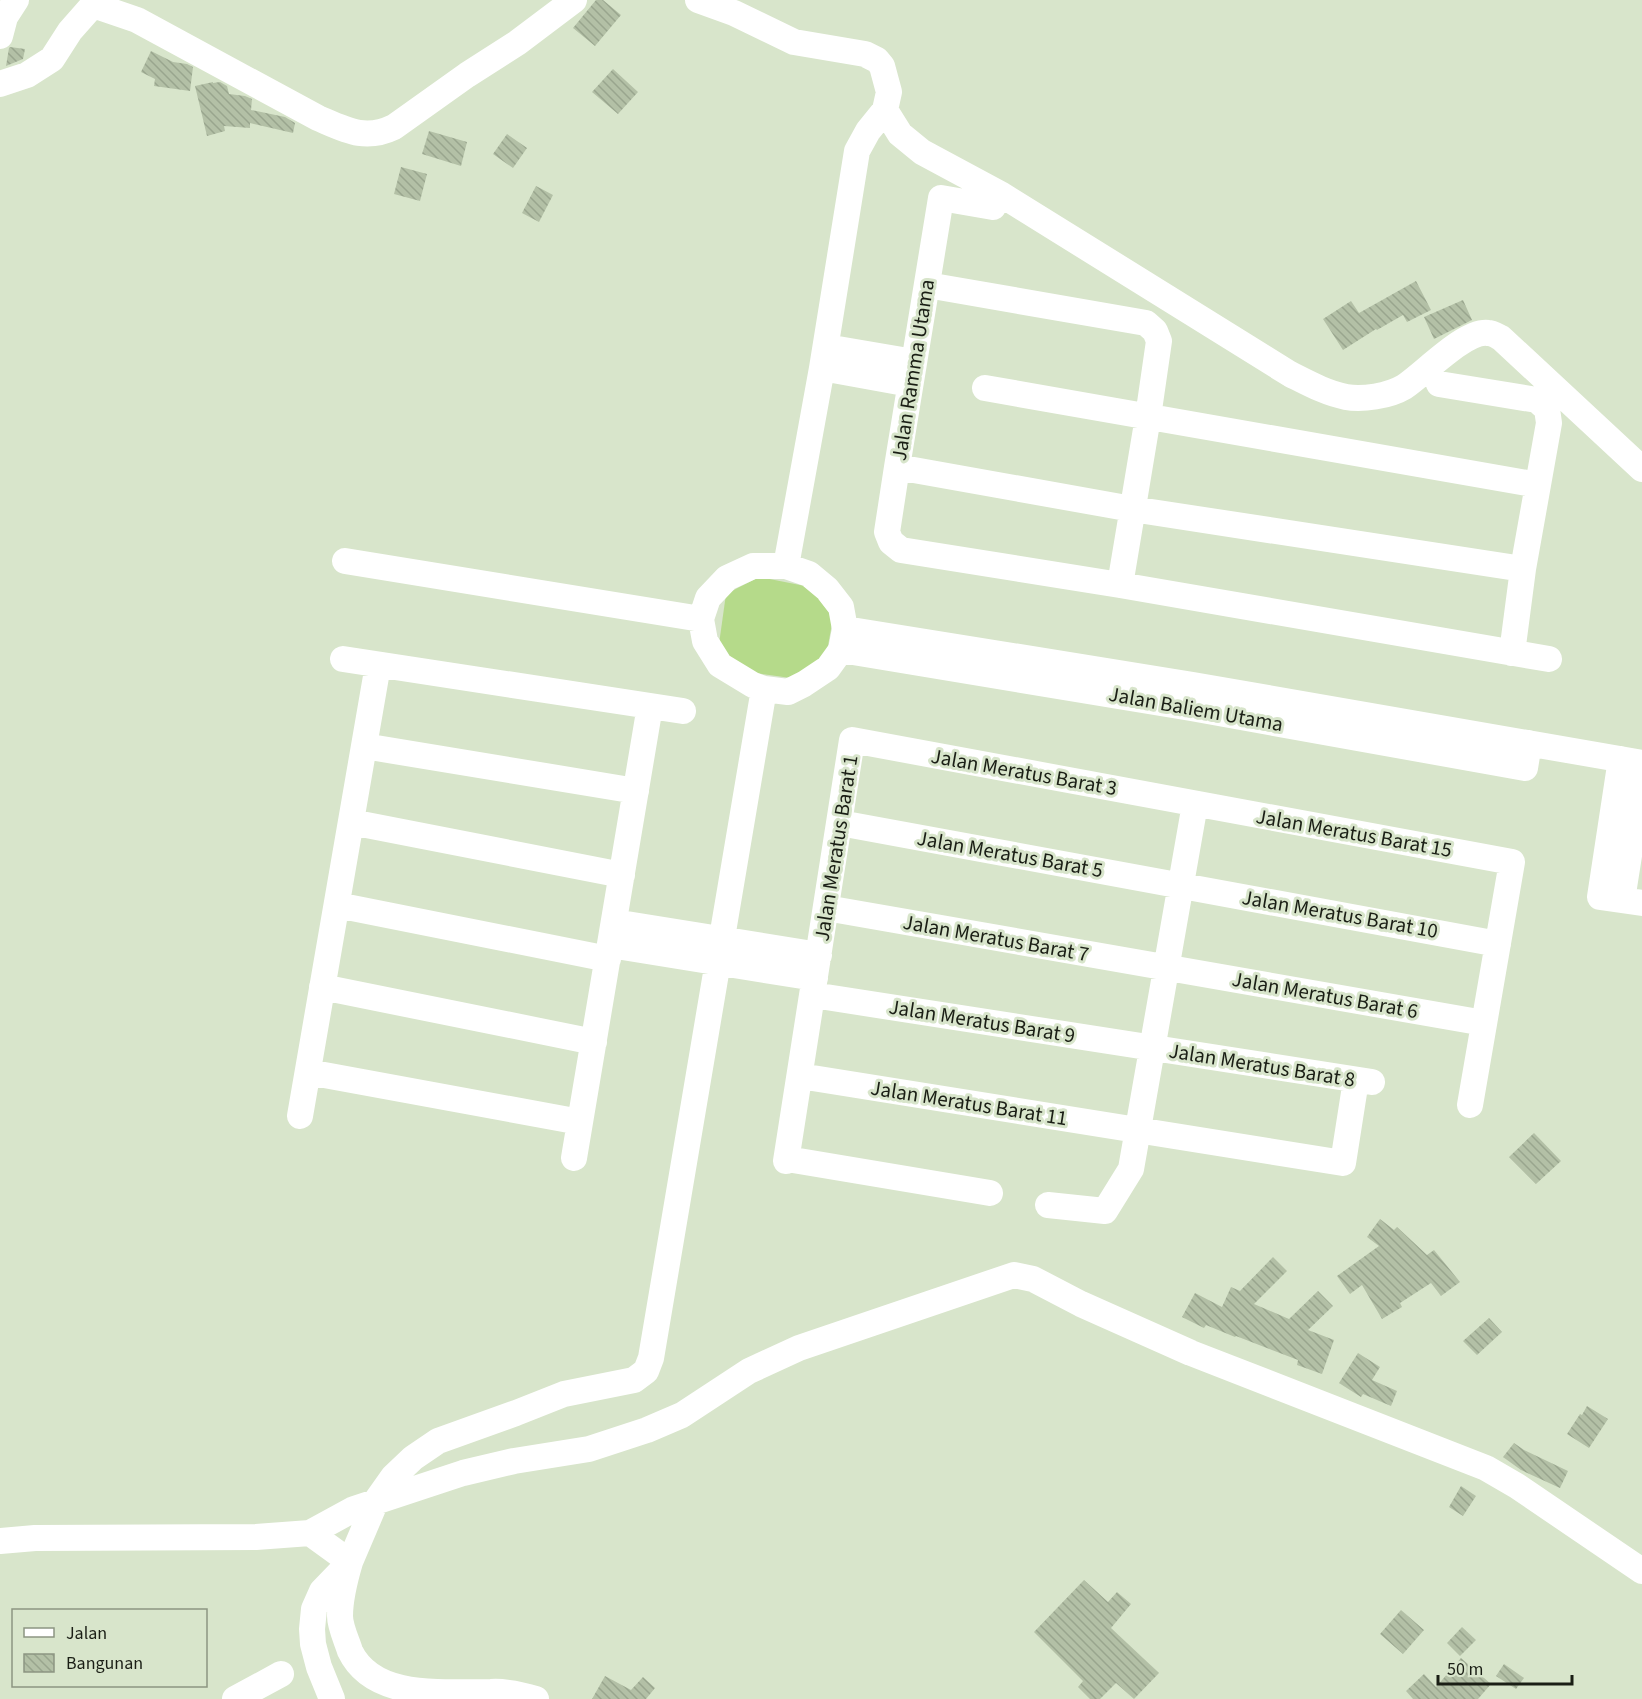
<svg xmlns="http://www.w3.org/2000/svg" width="1642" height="1699" font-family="'Source Sans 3',sans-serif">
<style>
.grass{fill:#b5da8a}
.building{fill:url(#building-back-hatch)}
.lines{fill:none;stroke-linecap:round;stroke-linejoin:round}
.minor{stroke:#fff;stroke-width:26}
.labels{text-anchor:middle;stroke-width:6;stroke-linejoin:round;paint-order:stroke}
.street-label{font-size:21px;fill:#1a1e15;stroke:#d8e5cb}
</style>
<defs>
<pattern id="building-back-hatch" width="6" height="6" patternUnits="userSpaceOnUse" patternTransform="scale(1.5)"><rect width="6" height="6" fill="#b3c0a6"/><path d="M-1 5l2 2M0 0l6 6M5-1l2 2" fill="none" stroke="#99a58e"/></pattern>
</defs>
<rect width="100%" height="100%" fill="#d8e5cb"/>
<path class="grass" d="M759,577l51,10 23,31 -7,39 -28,22 -57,-8 -22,-27 7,-50z"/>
<path class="building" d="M596,0h7l18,15 -26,31 -22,-18z
M10,47l15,2 -2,10 -17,7 3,-18z
M151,51l22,11 14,2 6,3 -3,24 -36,-5 1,-7 -14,-7z
M613,69l25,23 -20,22 -26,-22z
M213,82v1l7,-1 7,4 2,8 16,2 7,3 -1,11 34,7 10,6 -2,10 -43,-10v5l-26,-2 1,5 -18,5 -12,-50z
M429,131l38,11 -6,24 -39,-12z
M507,134l20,14 -14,20 -20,-14z
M401,167l26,7 -7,27 -26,-7z
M536,186l17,9 -14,27 -17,-9z
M1416,281l15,29 -24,12 -4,-7 -26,15 -1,-1 -33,21 -20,-31 28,-18 8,12z
M1463,300l9,20 -38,19 -10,-22z
M1534,1133l27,28 -25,23 -27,-27z
M1380,1219l14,11 3,-3 30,28 7,-5 26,32 -19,14 -10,-13 -31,20 2,4 -20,12 -20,-34 -12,9 -13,-18 42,-30 -12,-9z
M1273,1257l14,14 -33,33 35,15 29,-28 15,15 -25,24 26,10 -12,34 -25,-9 1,-5 -62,-24 -1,1 -29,-12 -2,3 -22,-11 13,-24 27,14 9,-20 9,4z
M1489,1318l13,14 -25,23 -14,-14z
M1358,1353l22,14 -8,13 25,11 -6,15 -28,-12 -2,3 -22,-14z
M1587,1406l21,13 -19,29 -22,-14 13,-20 2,1z
M1514,1443l10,7 44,21 -8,17 -39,-18 -18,-13z
M1461,1486l15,10 -13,20 -14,-9z
M1084,1580l24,22 9,-10 14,12 -20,24 48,45 -25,26 -18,-16 -16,16h-10l-12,-12 5,-6 -49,-49z
M1401,1610l23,20 -21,24 -23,-20z
M1462,1627l14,13 -16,16 -13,-13z
M1461,1658l30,26 -13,15h-65l-7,-8 18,-17 12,13z
M1504,1664l20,14 -8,11 -20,-13z
M605,1676l26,14 12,-13 12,11 -9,11h-54z"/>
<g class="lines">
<path class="minor" d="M698,0l36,13 60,29 71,12 12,6 5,6 7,26 -4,18 -17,21 -11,20 -35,217 -36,198
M0,36l5,-19 11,-17
M0,84l27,-9 25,-16 18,-28 23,-26 44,15 181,98c28,12 47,23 76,9l73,-52 50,-32 57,-43
M885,110l15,24 22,18 80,43 288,179c18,9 36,19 56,23 16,3 43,-1 58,-10 20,-13 61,-57 84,-54 5,0 9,3 13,5l141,131
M993,207l-52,-9 -44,269 -10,65 4,10 10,8 219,35 429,74
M927,285l219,38 9,8 4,10 -11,76 -28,168
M826,347l88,15
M822,368l88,16
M1439,384l98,16 10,9 2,14 -26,146 -11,84
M985,388l553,97
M897,467l235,42 391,60
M345,561l356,58
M753,566h33l23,8 18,15 14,18 4,22 -4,21 -13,18 -24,16 -16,8 -24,-3 -11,-4 -33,-20 -15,-24 -4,-22 7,-21 19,-20z
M845,629l348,56 449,78
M841,650l350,58 334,60 4,-25
M343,659l340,52
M364,746l272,45
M1621,759l-21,138 42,6
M351,822l271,53
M840,823l658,121
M1622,900l20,-127
M337,905l271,54
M826,908l658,115
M614,922l205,33
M610,945l205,33
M322,987l272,55
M813,995l559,87
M308,1072l272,50
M800,1076l543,87 13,-83
M300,1116l78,-451
M574,1158l76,-452
M787,1159l203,34
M786,1161l66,-421 660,122 -42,243
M1048,1205l57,6 26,-42 64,-365
M310,1533l40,29c-5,17 -10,36 -10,54 0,11 7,25 10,35 23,48 90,41 141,41 15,-1 30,3 45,7
M0,1541l35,-3 221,-1 54,-4 44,-24 109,-36 51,-12 75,-12 58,-19 35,-15 67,-44 50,-23 215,-73 19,4 48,25 110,49 295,115 31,18 125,85
M235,1699l46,-25
M332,1699l-13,-32 -6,-23 -1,-15 2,-20 8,-18 28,-29 26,-61 17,-24 20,-19 25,-17 78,-28 48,-19 70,-14 12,-9 5,-13 113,-669"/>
</g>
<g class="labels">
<g class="street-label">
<text transform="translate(913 370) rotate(-81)" y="7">Jalan Ramma Utama</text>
<text transform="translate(1196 709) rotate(10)" y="7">Jalan Baliem Utama</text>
<text transform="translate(1024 772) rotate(10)" y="7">Jalan Meratus Barat 3</text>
<text transform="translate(1354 833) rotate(10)" y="7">Jalan Meratus Barat 15</text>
<text transform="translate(836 848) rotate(-81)" y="7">Jalan Meratus Barat 1</text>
<text transform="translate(1010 854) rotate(10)" y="7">Jalan Meratus Barat 5</text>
<text transform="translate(1340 914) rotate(10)" y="7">Jalan Meratus Barat 10</text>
<text transform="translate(996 938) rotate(10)" y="7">Jalan Meratus Barat 7</text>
<text transform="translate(1325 995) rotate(10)" y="7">Jalan Meratus Barat 6</text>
<text transform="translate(982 1021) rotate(9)" y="7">Jalan Meratus Barat 9</text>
<text transform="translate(1262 1065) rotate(9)" y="7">Jalan Meratus Barat 8</text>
<text transform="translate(969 1103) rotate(9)" y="7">Jalan Meratus Barat 11</text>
</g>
</g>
<rect x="12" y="1609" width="195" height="78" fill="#d8e5cb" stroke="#8c9582" stroke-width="1.5"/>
<rect x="24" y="1628" width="30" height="9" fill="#ffffff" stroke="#8c9582" stroke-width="1.5"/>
<text x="66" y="1639" font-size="18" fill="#1a1e15">Jalan</text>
<rect x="24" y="1654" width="30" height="18" fill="url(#building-back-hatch)" stroke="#8c9582" stroke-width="1.5"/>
<text x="66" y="1669" font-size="18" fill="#1a1e15">Bangunan</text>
<path d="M1438 1675v9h134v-9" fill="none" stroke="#1a1e15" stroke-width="3"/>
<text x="1447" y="1675" font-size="18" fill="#1a1e15" stroke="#d8e5cb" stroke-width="4.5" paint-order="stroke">50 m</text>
</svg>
